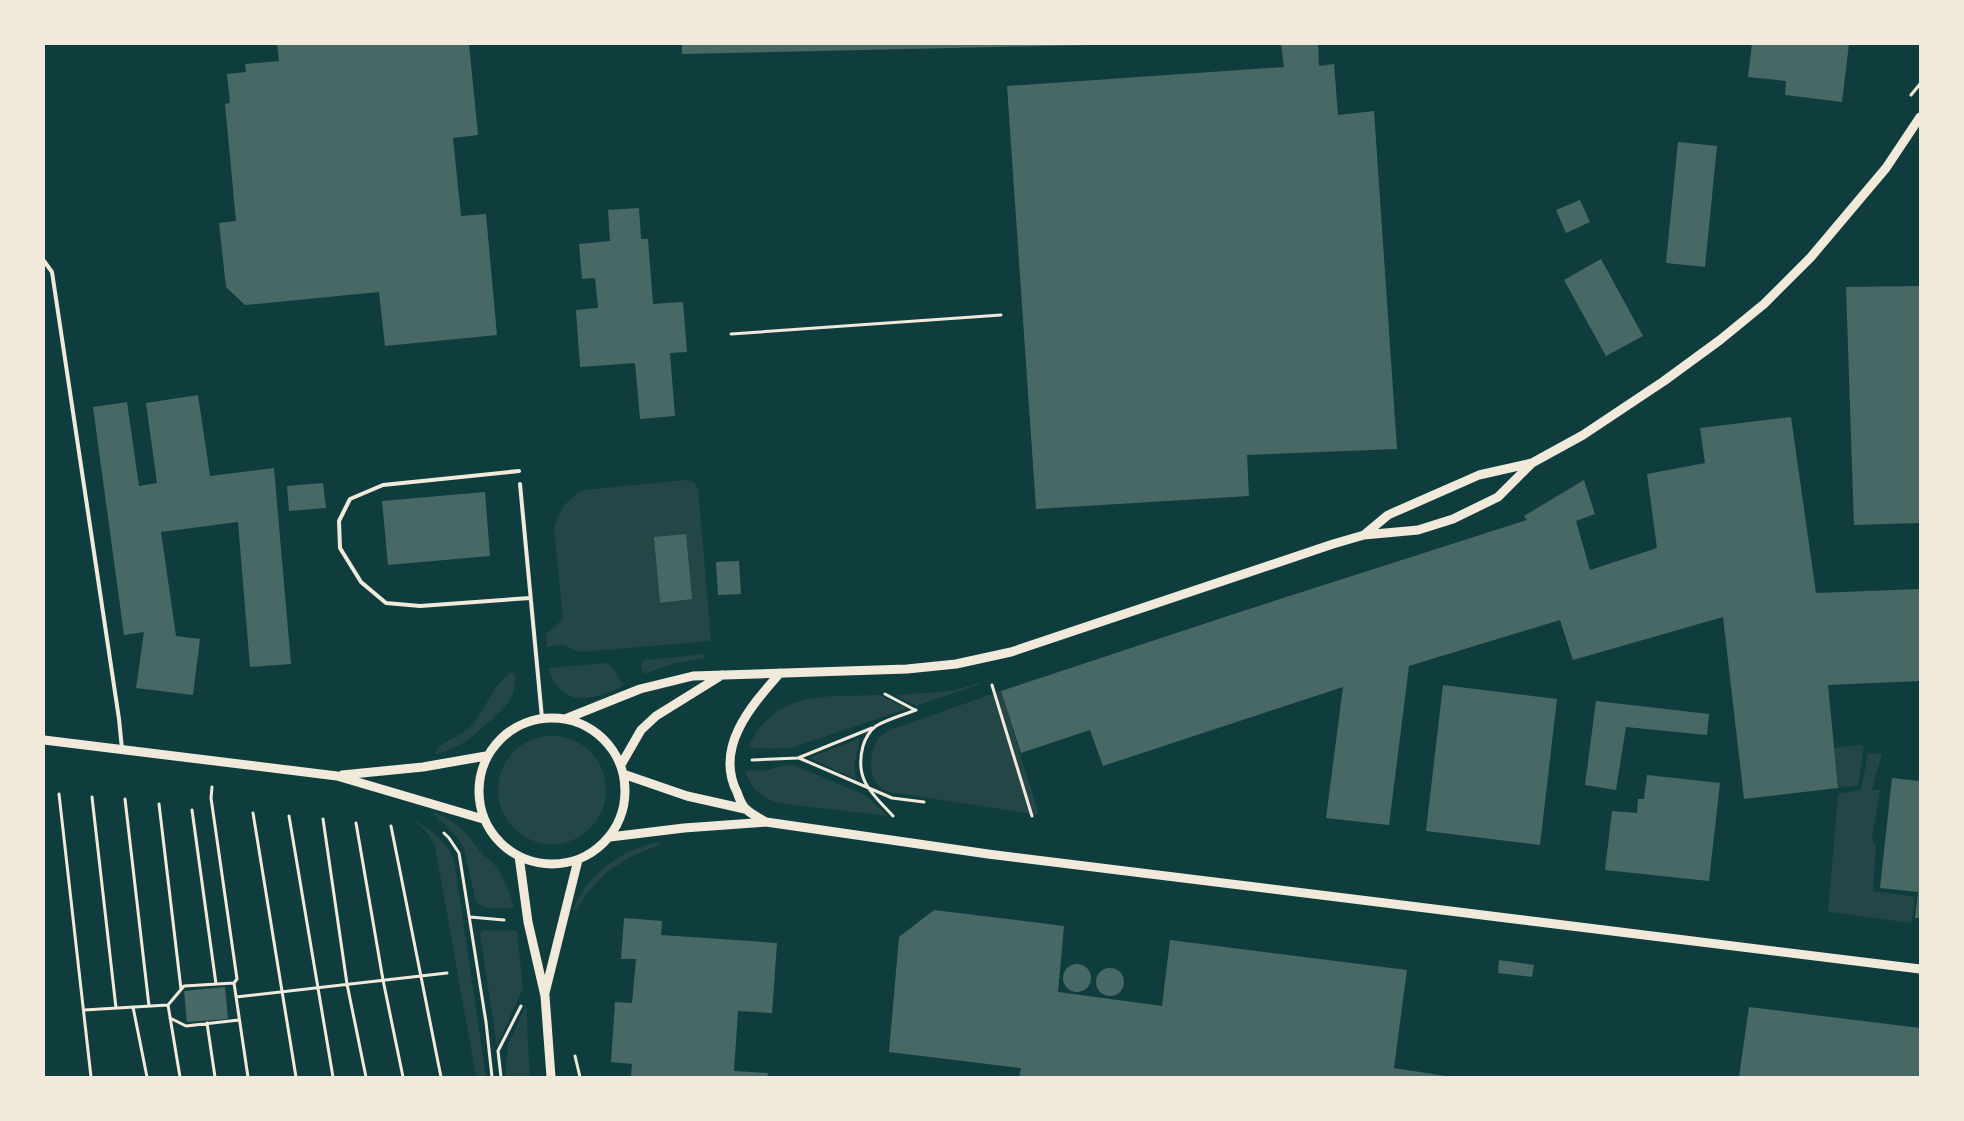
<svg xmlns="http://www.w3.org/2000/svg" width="1964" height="1121" font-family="Inter,sans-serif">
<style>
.green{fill:#244646}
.building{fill:#486865}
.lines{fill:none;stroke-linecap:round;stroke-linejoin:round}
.path{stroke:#f1e9da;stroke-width:3}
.service{stroke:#f1e9da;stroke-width:4}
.tertiary{stroke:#f1e9da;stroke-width:9}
</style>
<rect width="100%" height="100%" fill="#0f3d3e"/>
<path class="green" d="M686,480l7,2 5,6 13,153 -131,11 -17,-7 -16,2 -1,-13 17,-15 -9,-90c5,-19 12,-30 30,-39z
M705,654v4l-33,6 -28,10 -3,-7 1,-5 4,-2z
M608,663l16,22c-31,17 -64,23 -76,-17z
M510,673h5c2,25 -9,33 -25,48 -21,18 -27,26 -55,33 4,-13 23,-16 33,-25 18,-16 22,-42 42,-56z
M980,683v1l-64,22 -20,-11 56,-4z
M1001,691l38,124 -143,-22c-4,-1 -9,-1 -12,-3 -17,-10 -16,-38 -5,-52 3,-4 8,-6 13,-9z
M880,695l27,14 -113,38 -19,2 -27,-2c28,-58 77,-50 132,-52z
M498 790a54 54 0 1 1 108 0a54 54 0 1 1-108 0Z
M860,738l-6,27 2,14 -47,-21z
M1860,745l4,1 -6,39 -20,3 -4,-40z
M1868,753l14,1 -10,36h8l-8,49 4,6 -3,46 42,6 -4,26 -83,-11 10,-118 23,-4z
M794,765l73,31 20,20 -108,-13c-19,-6 -27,-13 -34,-32l23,-1 13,-4z
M431,812c24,7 33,18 48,38 4,5 9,8 14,13 11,12 17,30 21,45h-27l-11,-6 -12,-54 -7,-11z
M411,819c19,8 34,22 43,40l32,218h-10l-41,-231c-6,-13 -12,-19 -24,-27z
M662,842l-1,2 -29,12 -25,16 -19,20 -10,16 -5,2c13,-35 52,-64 89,-68z
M483,930l34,1 6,57 -26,58 -17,-112z
M526,1006l4,71h-25l3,-32z"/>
<path class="building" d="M277,44h192l9,91 -25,3 8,78 25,-2 11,121 -112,11 -6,-54 -134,13 -19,-18 -7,-64 17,-2 -11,-117 5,-1 -3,-29 19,-2 -1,-8 34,-3z
M682,44h408v1l-408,9z
M1281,44h37l1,22 15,-2 4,51 36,-4 23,338 -150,6 2,41 -213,13 -29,-423 277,-19z
M1752,44h97l-7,58 -57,-7 1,-14 -38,-4z
M1678,142l39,4 -12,121 -39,-4z
M1580,200l10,22 -24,11 -10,-23z
M639,208l2,31h7l5,65 30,-2 4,50 -17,1 5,63 -35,3 -5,-56 -55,4 -4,-57 22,-2 -3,-30 -13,1 -3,-35 31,-3 -2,-31z
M1601,259l42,77 -37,20 -42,-76z
M1920,286v237l-66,2 -8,-238z
M198,395l12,81 64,-8 17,196 -41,3 -12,-145 -77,10 15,104 24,3 -7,56 -57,-7 8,-56 -20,3 -31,-228 34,-5 12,84 18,-3 -11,-80z
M1791,417l25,176 104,-4v92l-92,4 10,103 -94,11 -21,-182 -150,43 -13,-40 -151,46 -20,159 -63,-7 17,-131 -240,79 -13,-36 -69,23 -20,-62 242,-80 284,-91 -3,-4 60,-36 11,34 -19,7 14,49 67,-22 -10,-74 58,-11 -5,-35z
M323,483l3,25 -37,3 -2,-25z
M485,492l5,64 -102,9 -6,-64z
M686,534l6,65 -32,4 -6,-66z
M739,561l2,33 -23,1 -2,-33z
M1443,685l114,14 -17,146 -114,-14z
M1596,701l113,13 -2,21 -81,-8 -10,63 -31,-5z
M1647,775l73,8 -11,98 -104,-11 7,-59 25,2 1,-14h6z
M1892,778l28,3v137h-5l3,-26 -38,-4z
M934,910l130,16 -6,66 104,14 8,-66 237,30 -13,98 58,9h-433l2,-9 -132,-16 10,-115z
M624,918l38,3 -1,14 116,8 -5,70 -34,-2 -4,60 34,2 -1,4h-136l1,-13 -21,-2 4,-60 17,1 4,-44h-15z
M1499,960l35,5 -2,12 -34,-4z
M1063 978a14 14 0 1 1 28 0a14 14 0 1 1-28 0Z
M1096 982a14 14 0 1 1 28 0a14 14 0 1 1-28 0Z
M225,987l3,32 -41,3 -3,-31z
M1749,1007l171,21v49h-181z"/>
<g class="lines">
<path class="path" d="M1911,95l9,-11
M731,334l270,-19
M992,685l40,131
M885,694l30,16
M799,758l93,40 32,4
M752,760l46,-2 74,-30
M212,787l-1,11 26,181 -3,4 14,94
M59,794l32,283
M92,797l24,211
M125,799l24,207
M159,804l22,185
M192,810l24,174
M253,813l43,264
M289,816l44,261
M893,816c-21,-23 -39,-36 -30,-70 2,-7 7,-16 13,-20 12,-7 27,-11 40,-16
M323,819l24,165 19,93
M356,823l27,157 20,97
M391,826l50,251
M444,833l5,5 10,15 27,169 6,55
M470,917l34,3
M236,997l211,-24
M168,1005l16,-19 50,-3
M133,1007l14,70
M84,1010l84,-5 12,72
M170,1018l16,8 53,-6
M207,1023l8,54
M575,1056l5,21
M501,1077l-3,-26 23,-45"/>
<path class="service" d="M44,261l8,11 67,447 3,30
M519,471l-136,14 -33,14 -11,22 1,27 21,34 25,21 34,3 110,-8
M520,484l22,234"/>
<path class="tertiary" d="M1364,535l24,-20 91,-40 53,-12
M479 791a73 73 0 1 1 146 0a73 73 0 1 1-146 0Z
M565,719l75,-30 53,-13 214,-7 49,-5 55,-12 322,-108 31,-9 54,-5 35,-11 45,-22 34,-34 51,-28 81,-54 56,-41 44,-36 47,-47 75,-89 34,-51
M44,740l293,36 146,43
M622,763l19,-33 15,-14 66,-41
M342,775l81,-8 63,-11
M626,775l61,21 58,13
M766,822c-7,-4 -15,-8 -20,-13 -4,-3 -7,-11 -9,-17 -23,-45 15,-87 43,-119
M610,837l74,-9 82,-6 222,32 932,115
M519,856l9,66 17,74 6,81
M545,993l33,-133"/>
</g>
<rect width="1964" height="1121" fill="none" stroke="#f1e9da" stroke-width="90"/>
</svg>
